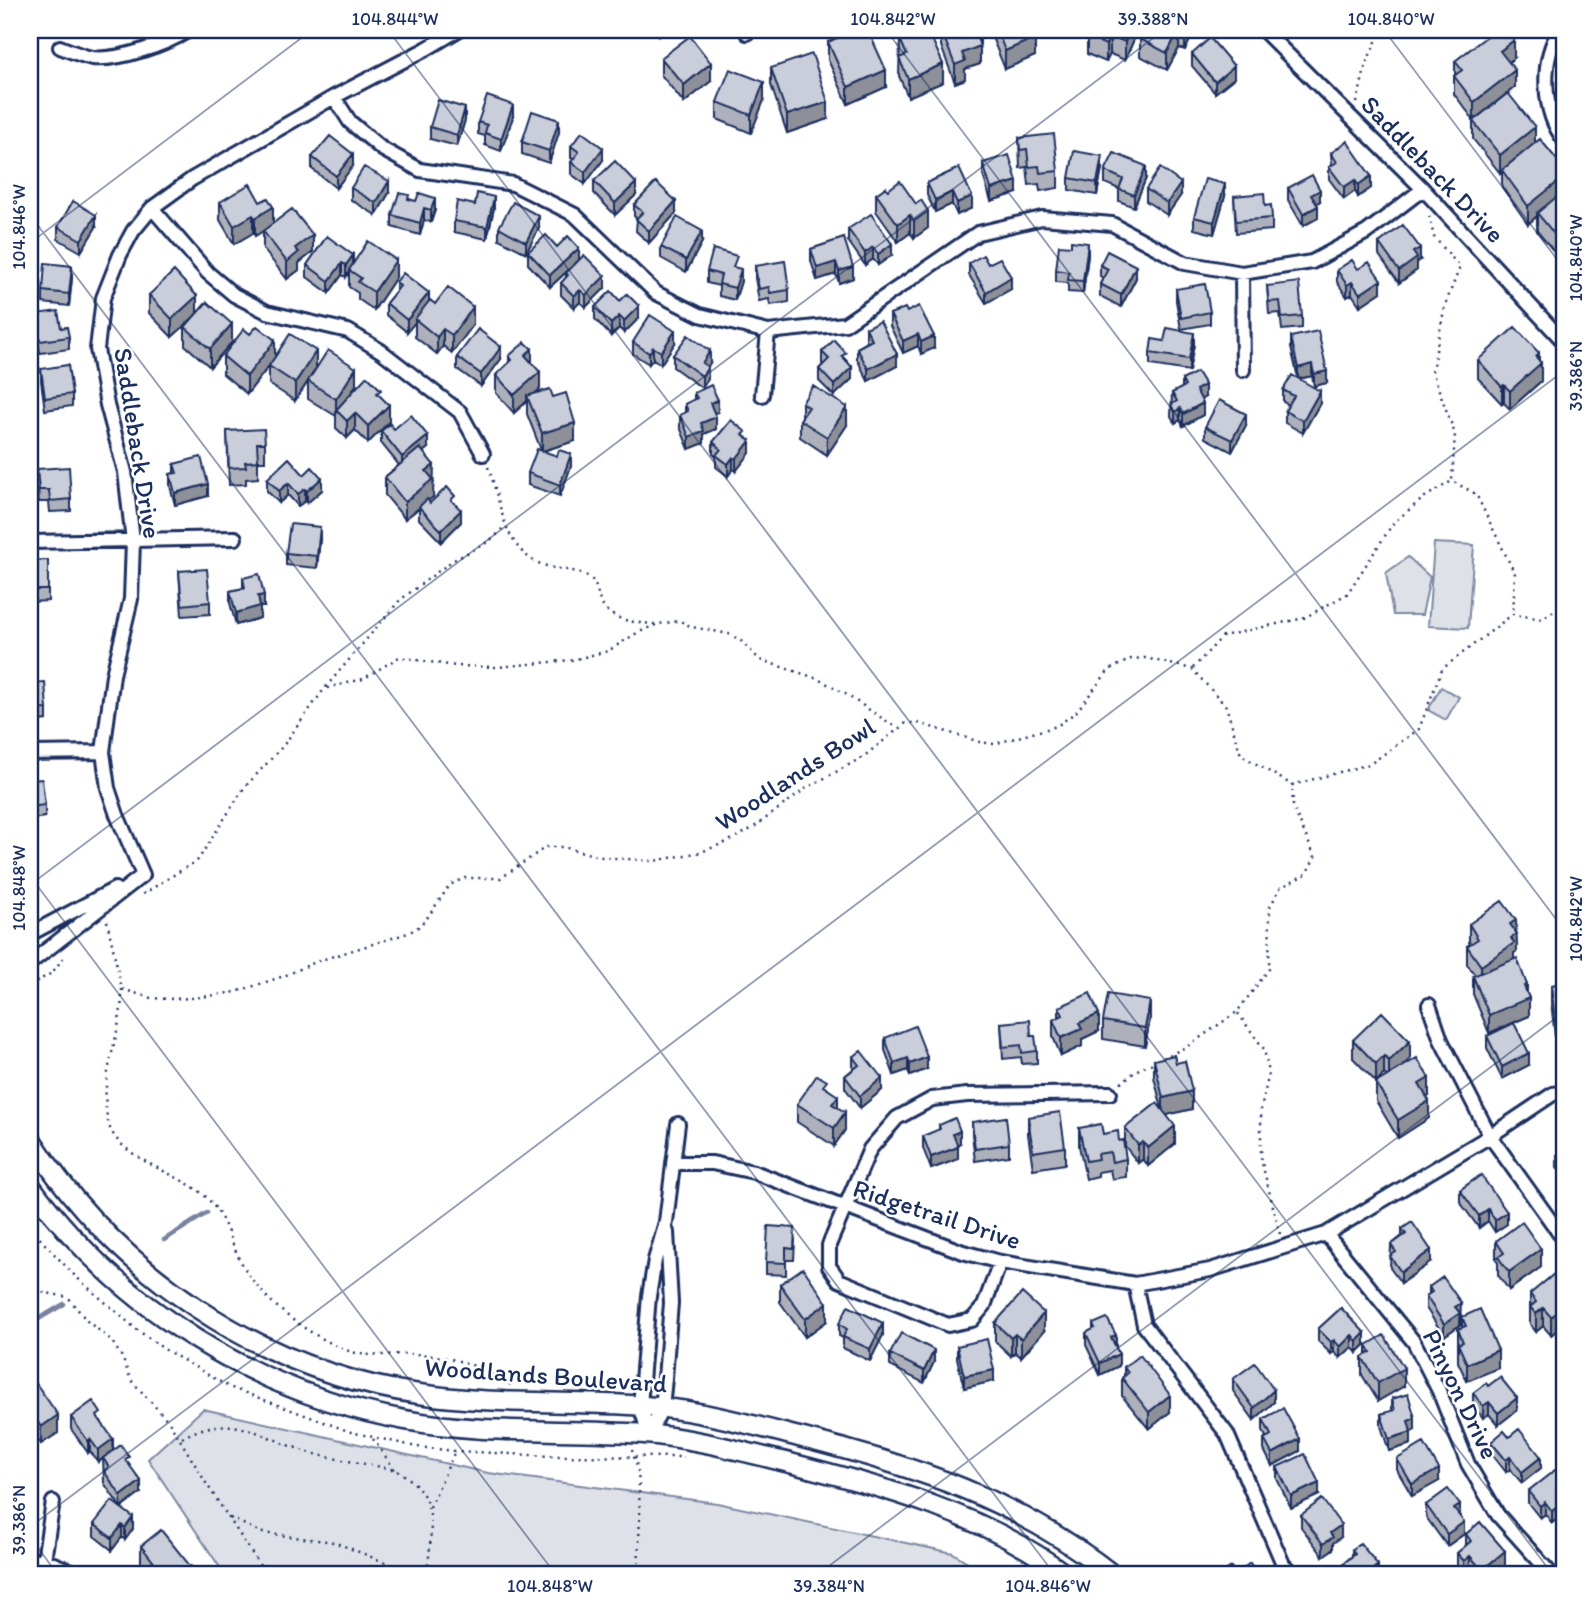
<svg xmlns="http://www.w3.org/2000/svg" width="1595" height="1605" font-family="Itim,sans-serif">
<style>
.green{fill:#dee1e7;stroke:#7c88a2;stroke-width:2}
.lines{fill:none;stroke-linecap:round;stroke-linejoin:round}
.stream{stroke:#77839f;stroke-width:4.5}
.street-casing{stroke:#1b2f5e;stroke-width:18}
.secondary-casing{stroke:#1b2f5e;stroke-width:23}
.path{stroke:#1b2f5e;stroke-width:2.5;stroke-dasharray:2 5;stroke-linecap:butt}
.street{stroke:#fff;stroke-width:12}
.secondary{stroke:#fff;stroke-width:18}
.wall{fill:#aeb1bb;stroke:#1b2f5e;stroke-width:2}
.shaded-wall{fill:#8d9099;stroke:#1b2f5e;stroke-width:2}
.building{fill:#caceda;stroke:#1b2f5e;stroke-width:2}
.ticks{fill:none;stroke:#1b2f5e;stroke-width:2;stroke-opacity:0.45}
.labels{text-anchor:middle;stroke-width:5;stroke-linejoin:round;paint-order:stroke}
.street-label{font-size:26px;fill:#1b2f5e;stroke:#fff}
.neatline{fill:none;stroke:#1b2f5e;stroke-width:2.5}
.ticks-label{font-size:18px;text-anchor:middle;fill:#1b2f5e}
</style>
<rect width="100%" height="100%" fill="#fff"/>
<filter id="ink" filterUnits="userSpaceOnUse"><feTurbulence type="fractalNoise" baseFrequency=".0143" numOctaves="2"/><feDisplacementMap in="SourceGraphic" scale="14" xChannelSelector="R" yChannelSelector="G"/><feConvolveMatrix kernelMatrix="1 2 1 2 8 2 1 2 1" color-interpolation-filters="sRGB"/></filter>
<g filter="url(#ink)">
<path class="green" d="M1434,543l40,2 -6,83 -40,-2z
M1408,557l22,20 -8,38h-29l-7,-42z
M1441,687l18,10 -13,23 -18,-10z
M203,1409l285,64 229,30 236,50 35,22h-763l-77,-116z"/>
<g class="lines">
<path class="stream" d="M164,1240l43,-27
M30,1324l34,-20"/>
<g class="street-casing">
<path id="street" d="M1263,30l160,159 142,154
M1560,30c-20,31 -18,82 5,111
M747,33l2,-3
M60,47c10,4 22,9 32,11 27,3 74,-14 97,-28
M334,97l16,25 32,27 38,21 93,14 62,31 81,78 44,22 68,17 77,-8 133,-91 64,-15 70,6 73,39 57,10 70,-11 55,-30 56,-43
M152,208l56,65 26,22 33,17 81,19 33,20 79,61 23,42
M1242,273l1,97
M762,395l6,-63
M30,542l205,-4
M30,753l73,-1
M143,875l-26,-60 -9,-27 -5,-36 10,-77 18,-76 2,-58 -8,-69 -18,-67 -10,-56 6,-51 17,-43 13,-24 19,-23 40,-29 142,-82 92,-48 32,-19
M30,934l85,-45
M30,963l113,-88
M1429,1005l12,35 49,96 75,105
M673,1163h39l42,9 209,80 37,10 135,22 75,-14 116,-36 164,-98 63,-42 12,-2
M1326,1234l88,108 25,49 29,73 30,51 54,60
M1000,1262l-16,44 -12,14 -24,5 -109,-45 -10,-14v-21l41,-96 27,-31 35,-19 35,-4 143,-2
M1135,1284l9,41 83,109 56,130 11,11
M649,1434l-9,-28 9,-110 6,-36 11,-38 12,-98
M649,1434l13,-26 3,-30 6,-75 -4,-71
M30,1560h14l37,15
M44,1560l9,-58"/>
</g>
<g class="secondary-casing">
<path id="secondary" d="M30,1138c86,135 230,233 389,256 87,13 175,4 261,16 41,6 80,17 119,27 118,30 217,62 314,138
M30,1185c90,123 225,208 375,235 79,15 161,8 240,14 48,4 95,17 141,28 97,25 199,52 280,113"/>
</g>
<path class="path" d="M1357,103l9,-39 13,-29 19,-5
M1429,216l5,21 26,30 -15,38 -13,66 23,63 -3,47
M488,467c15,38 14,88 62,100 11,3 32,3 41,12 7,7 6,16 10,24 9,18 36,20 54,21
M1193,668l30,-32 81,-18 43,-24 47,-72 31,-25 27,-16 24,13 39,80 -2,40
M327,688l36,-9 36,-22 56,9 43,1 74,-7 36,-9 29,-18 21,-9 22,-3 12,6 37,7 11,6 20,20 53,17 23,11 61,40
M143,894l55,-34 46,-72 39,-42 42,-58 75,-88 52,-39 36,-19 12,-10 4,-7
M107,921l15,68 29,9 17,1 26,-1 42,-6 48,-16 34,-15 90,-28 9,-5 10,-10 23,-33 8,-4 7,-3h36l45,-31h17l39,10 52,4 47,-9 26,-10 26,-14 52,-39 58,-32 43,-34h12l62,19 14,2 63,-18 19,-14 33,-42 22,-11 14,-1 47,11 34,37 15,49 51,30 78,-21 49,-35 23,-60 71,-55 28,5 24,-15
M30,985l22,-12 14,-19
M122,989c1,47 -26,90 -13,136 10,34 71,48 96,71 18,17 23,39 33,60 20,43 67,78 111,95 19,7 38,3 57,3 40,0 72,10 105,31
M1163,1058l25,-12 49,-34
M1121,1083l16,-13 20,-9
M30,1228l45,48 61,53 28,20 65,38 122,45 66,15 38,4 95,5 134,1
M1280,1234l-19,-75v-50l8,-36 -5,-24 -27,-37 32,-43 1,-62 10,-19 26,-14 9,-17 -22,-50 -1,-22
M30,1286l11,6 27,5 19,24 24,19 11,17 9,23 39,43 36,60 60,92
M182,1438c50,-28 76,-2 123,13 28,9 61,12 90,19 46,22 36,63 32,105
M373,1439l22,31
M632,1450l6,20 2,42 -2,63
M430,1507l25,-56
M230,1518l33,15 71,9 65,26 32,7"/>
<use href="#street" class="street"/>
<use href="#secondary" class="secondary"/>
</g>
<path class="wall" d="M904,30l39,52 -35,15 -9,-21 1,-37 4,-2z
M941,30h39v34l-15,5v10l-10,4 -14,-37z
M989,30h42l4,26 -30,13z
M1138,30l-13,30 -15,-6 -4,8 -19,-8v-17z
M1145,30h47v6l-7,14 -6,-2 -12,22 -27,-14v-17z
M828,42l58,45 -38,17 -20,-44z
M1192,54l42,24 -19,15 -23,-27z
M661,58l50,23 -27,22 -23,-28z
M1514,58l-6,4 7,25 -41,33 -20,-26v-18l1,-1v-14z
M771,68l57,51 -41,14 -16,-48z
M764,100l-13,33 -34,-14v-17z
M513,117l-12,34 -16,-6v-9l-7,-2v-12z
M465,120l-8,26 -27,-7v-12z
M1473,121l62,22 27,31 2,17 1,-1v75l-28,-34v-15l-9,8 -26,-37v-16l-2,2 -27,-34z
M559,132l-10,31 -27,-9v-12z
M1019,138l39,33v17l-18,3 -1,-7 -10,1 -2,-18 -7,1z
M571,146l32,14 -18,24 -14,-10v-12l3,-3 -3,-1z
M1331,153l40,35 -13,9 -3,-6 -11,8 -15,-20v-12l3,-1z
M312,157l41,9 -17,22 -24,-19z
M983,163l34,30 -26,8 -8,-26z
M959,168l13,40 -15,7 -5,-11 -17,8 -8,-17v-12z
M1102,168l-5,27 -28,-5v-12z
M1105,171l41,7 -12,29 -15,-6v-12l-14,-6z
M594,181l42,14 -21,20 -21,-22z
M351,188l38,5 -13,22 -25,-15z
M1288,188l32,13 -4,3 2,14 -15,8 -15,-26z
M1146,189l35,6 -14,20 -21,-14z
M888,190l28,14 12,24 -14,10 -4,-5 -12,9 -22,-31v-17z
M1225,196l-11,38 -20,-5v-12z
M1234,196l31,10 7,12v12l-36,3z
M409,199l26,11 -4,12 -7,-2 -4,15 -28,-8v-12z
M220,202l53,22 40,28 -14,11v7l-12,9 -24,-30v-18l3,-2 -11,7 -2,-3 -19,11 -14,-24z
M475,205l19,3 -7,31 -33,-7v-11z
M634,205l42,8 -27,30 -13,-12 1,-12 -3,-3z
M58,227h38l-15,25 -23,-13z
M499,227l40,1 -13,25 -27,-14z
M848,229l44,26 -14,10 -5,-6 -8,6 -17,-24z
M327,236l26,28 43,13 -22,33 -16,-11v-6l-9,-6v-15l-3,5 -4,-2 -13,18 -22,-16v-12z
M844,238l9,40 -14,5 -3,-9 -19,6 -6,-19v-12z
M702,242l-16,30 -25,-14v-11z
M1379,243l41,17 -3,1v9l-18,13 -20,-28z
M557,247l22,12 26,29 -19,19 -6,-5 -6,6 -13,-13v-12l5,-5v-5l7,-7 -23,21 -22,-23v-12z
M1088,255l-5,38 -15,-1v-9l-12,-1v-12z
M969,263l19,1 23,25 -25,14 -17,-28z
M1100,265l36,13 -15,29 -21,-11v-12l3,-6 -3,-2z
M755,266l34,24v12l-19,3 -1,-6 -10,2 -4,-23z
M737,268l4,13 -6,19 -16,-4v-10l-12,-3v-12z
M1358,269l23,23 -21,14 -8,-12 -5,3 -10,-15v-12z
M72,278l-3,28 -26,-3v-12z
M396,282l33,20 6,2 38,21 -21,28 -9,-7 -6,8 -22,-17v-15l-8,10 -21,-17v-12l10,-12z
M1267,286l35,30v12l-20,2 -2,-17 -11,1z
M1176,289l34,23v12l-29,5 -5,-28z
M149,295l48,18 35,29 -22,25 -25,-22v-18l10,-11 -23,21 -23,-24z
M620,301l19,17 -15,15 -5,-5 -8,8 -16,-17v-12z
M907,312l27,36 -13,6 -3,-8 -15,7 -13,-27v-12z
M36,314l25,14 8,9v12l-29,4 -4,-27z
M866,328l31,38 -29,15 -11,-22v-11l10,-6 -1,-2z
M1291,337l36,46 -13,3 -2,-10 -13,3 21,24 -17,30 -18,-10v-12l4,-6 -6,-3v-12l15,-12 -7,-30z
M633,342l42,1 -14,21 -8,-5 -4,5 -16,-10z
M1194,344l-5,27 -39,-6v-12z
M822,352l24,8 6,19 -18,17 -15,-15v-12l4,-4 -1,-1z
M673,355l37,8 -3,4 1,12 -6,9 -29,-21z
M223,356l52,1 41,11 40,17 -8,12h33l8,25 -21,21 -13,-13 -8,8 -11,-10v-12l-28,-17v-17l-13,19 -26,-17v-18l1,-1 -23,29 -24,-20z
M509,356l23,6 8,27 -4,4 17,4 22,44 -32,10 28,15 -11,30 -32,-11v-12l13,-23 -14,-36v-13l-13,12 -18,-20v-18l13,-12z
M457,357l44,2 -20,27 -24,-17z
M1478,360l61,1 2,20 -31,28 -6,-6 -2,1 -24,-26z
M41,369l31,25v12l-27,4 -4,-29z
M1182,380l23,17 -4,2 2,16 -20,11 -3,-6 -5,3 -4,-7 1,-23 10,-5z
M694,393l24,19 -4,1 2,16 -12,5v9l-15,6 -9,-22v-12l5,-2v-9l9,-4z
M802,403l45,22 -20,30 -27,-18v-17l2,-3z
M1246,425l-14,27 -27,-14v-11z
M394,429l34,19 -5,4 11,31 -1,1v13l-5,3 2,3 25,1 6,18 -20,20 -22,-23v-11l-14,11 -20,-24v-18l14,-12 -18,-22v-12z
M227,431l38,12v18h-7v17l-12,1v5l-17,1z
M746,437l4,16 -14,18 -3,-2 -5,7 -12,-9v-10l-3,-3v-12z
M174,464l34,32 -33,9 -5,-19v-12l4,-1z
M37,469l34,30v12l-21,1 -1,-10h-10z
M304,475l18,15 -15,13 -2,-2 -7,5 -10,-11 -9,8 -12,-12v-12z
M320,539l-3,29 -31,-3v-12z
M48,560v41l-18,1v-41z
M179,571l31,31v12l-28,2z
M243,578l21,29h-4v11l-24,7 -6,-22v-12l13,-3z
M30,683l17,26v11l-17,2z
M30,780l15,25v12l-15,2z
M1469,924l47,8 1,19 -3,2v6l13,35 2,22 -40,17 -16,-39v-18l2,-1 -8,-11v-18l3,-2 -1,-2z
M1565,983v62l-9,1 -5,-44v-17z
M1059,1007l40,24 -17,8v7l-21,10 -8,-19v-17l6,-3z
M1150,1019l-5,27 -42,-7v-18z
M1001,1023l30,13 6,15v12l-15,1 -1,-7 -18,2z
M1487,1036l42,29 -27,14 -15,-31z
M885,1038l42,31 -17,7 -2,-6 -14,5 -9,-25z
M1353,1040l57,19 -9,8 28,29 -2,1 2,21 -31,20 -22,-37v-18l11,-7 -3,-2 -8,8 -23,-24z
M853,1057l29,33 -22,18 -15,-20v-12l8,-7z
M1154,1060l22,3 16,46 -26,6 9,29 -27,22 -5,-7 -5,4 -13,-17v-18l37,-19 -8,-32z
M827,1088l11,20 7,22 -11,16 -37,-24v-18z
M1028,1117l37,30v17l-32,5 -5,-35z
M972,1122l37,22v12l-34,5 -3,-27z
M939,1125l21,18 -3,1 1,15 -27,10 -8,-21v-12l16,-6z
M1079,1128l40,13 7,18v18l-14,2 -2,-9 -12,2v4l-12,3 -7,-33z
M1565,1149v41l-3,-4v-12l-5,-7v-12z
M1481,1175l26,49 -12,8 -7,-11 -9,7 -19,-26v-12z
M1402,1229l29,33 -30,21 -11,-15 1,-23 11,-9z
M795,1240l-1,20h-8v15l-20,-1v-12z
M1496,1241l45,26 -32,23 -11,-15v-12l-2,-4z
M780,1284l47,37 -22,16 -25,-35z
M1429,1287l32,28h-1v10l-16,11 -18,-28v-12l3,-1z
M1565,1287v39l-1,-2 -13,11 -8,-9 -7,6 -6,-8v-30z
M1341,1308l24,37 -8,8 -5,-6 -12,11 -6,-6 -3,2 -13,-13v-12z
M1462,1317l36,51 -31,13 -9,-19v-33l4,-2z
M995,1323l49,8 -23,26 -6,-5 -4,4 -16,-15z
M839,1324l44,11 -13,26 -27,-13v-10l-4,-2z
M1093,1324l22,23 4,19 -19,9 -14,-30v-12l7,-4z
M1367,1345l37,41 -26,15 -16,-26v-18l5,-3z
M957,1346l37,35 -30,7 -7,-30z
M890,1354l44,8 -10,21 -34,-17z
M1124,1367l46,45 -21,17 -27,-33v-18l2,-2z
M1233,1379l41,23 -20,18 -21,-29z
M30,1385l28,48 -17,11 -6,-8z
M1488,1386l29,24 -19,15 -9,-11 -6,4 -10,-13v-12z
M1392,1399l23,31 -4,2v12l-22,7 -8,-25v-12l11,-3z
M71,1417l30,4 12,30 16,13 12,29 -20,15 12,21 -8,11 -3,-3 -10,13 -18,-14v-12l27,-16 -17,-25 -1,-25 -5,4 -8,-11 -2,2 -17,-24z
M1263,1419l37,32 -28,15 -8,-16v-11l2,-2 -3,-6z
M1509,1437l32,31 -19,15 -12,-14 -4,3 -15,-19v-11z
M1397,1459l42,22 -27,15 -15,-26z
M1277,1467l42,28 -28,13 -14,-29z
M1565,1484v29l-13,10 -7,-9 -5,4 -12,-15v-12z
M1426,1505l34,12 4,17 -17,12 -21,-29z
M1301,1515l40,22 -8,6v6l-10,7 -22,-29z
M1565,1528v23l-5,-7v-12z
M1466,1534l39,35 -8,6h-25l-2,-1 -1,1h-8l-4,-4v-18l9,-7z
M141,1546l50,29h-41l-9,-12z
M1352,1550l26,25h-33l-1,-12 8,-7z"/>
<path class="shaded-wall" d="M659,30h23l-23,6z
M974,30h6v14z
M1130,30h8l-13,30v-18z
M1179,30v18l-12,22v-17z
M1186,30h6v6l-7,14v-17z
M1110,36v18l-4,8v-17z
M1035,38v18l-30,13v-18z
M1514,40v18l-14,11v-18z
M980,46v18l-15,5v10l-10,4v-18l7,-12z
M711,63v18l-27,22v-18z
M943,64v18l-35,15v-18z
M1234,66v12l-19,15v-11z
M886,70v17l-38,17v-17z
M1515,70v17l-41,33v-18z
M764,82v18l-13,33v-18z
M828,102v17l-41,14v-18z
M513,105v12l-12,34v-12z
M465,108v12l-8,26v-11z
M559,120v12l-10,31v-12z
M1535,127v18l-35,28v-18z
M603,148v12l-18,24v-12z
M353,154v12l-17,22v-12z
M1102,156v12l-5,27v-12z
M1146,166v12l-12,29v-12z
M1562,166v12l2,-1v17l-27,19v3l-9,8v-18z
M1371,176v12l-13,9v-12z
M1355,180v11l-11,8v-12z
M389,181v12l-13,22v-12z
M1017,181v12l-26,8v-12z
M636,183v12l-21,20v-12z
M1181,183v12l-14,20v-12z
M1225,184v12l-11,38v-12z
M1320,190v11l-9,6v-12z
M952,192v12l-17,8v-12z
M972,196v12l-15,7v-12z
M494,197v11l-7,31v-12z
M435,198v12l-4,12v-12z
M676,201v12l-27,30v-12z
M1318,206v12l-15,8v-12z
M273,207v18l-18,11v-18z
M424,208v12l-4,15v-12z
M928,211v17l-14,10v-17z
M96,215v12l-15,25v-12z
M253,215v18l-19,11v-18z
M910,215v18l-12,9v-18z
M539,216v12l-13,25v-11z
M702,231v11l-16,30v-12z
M313,235v17l-14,11v7l-12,9v-17l8,-14z
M1088,243v12l-5,38v-12z
M892,244v11l-14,10v-11z
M873,247v12l-8,6v-12z
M579,248v12l-29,27v-12z
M1420,248v12l-3,1v9l-18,13v-12l14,-19z
M353,255v12l-4,3v2l-3,5v-12z
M396,260v17l-22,33v-18z
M836,262v12l-19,6v-12z
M342,263v12l-13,18v-12z
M72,266v12l-3,28v-12z
M1136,266v12l-15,29v-12z
M853,267v11l-14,5v-12z
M741,269v12l-6,19v-12z
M605,276v12l-19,19v-12z
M1011,277v12l-25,14v-11z
M1381,280v12l-21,14v-12z
M1352,282v12l-5,3v-12z
M580,290v12l-6,6v-12z
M429,293v12l-14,14v3l-8,10v-12z
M197,296v18l-25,23v-18z
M639,306v12l-15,15v-12z
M473,307v18l-21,28v-18z
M619,316v12l-8,8v-12z
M232,324v18l-22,25v-18z
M443,329v17l-6,8v-17z
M675,331v12l-14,21v-12z
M1194,333v11l-5,27v-12z
M918,334v12l-15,7v-12z
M934,336v12l-13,6v-12z
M275,340v18l-28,36v-18z
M501,347v12l-20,27v-12z
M653,347v12l-4,5v-11z
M532,349v17l-7,-11z
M316,351v18l-21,32v-18z
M710,351v12l-8,12v-12z
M1539,353v12l2,-2v18l-31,28v-18z
M897,354v12l-29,15v-12z
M1312,364v12l-14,3v-11z
M708,367v12l-6,9v-12z
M852,367v12l-18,17v-11z
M356,368v17l-17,27 -3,-2v6v-17z
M1327,371v12l-13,3v-12z
M540,372v17l-11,10 -2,-3v5l-13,12v-18z
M1205,385v12l-9,5v-12z
M1504,385v18l-2,1v-17z
M1320,391v12l-17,30v-12z
M718,400v12l-8,3v-12z
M1203,403v12l-20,11v-12z
M389,405v17l-21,21v-17z
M847,407v18l-20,30v-18z
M1180,408v12l-5,3v-11z
M355,413v17l-8,8v-17z
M1246,414v11l-14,27v-12z
M716,417v12l-12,5v9l-15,6v-12l12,-14z
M575,423v18l-33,10v-18z
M428,436v12l-26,20v-11z
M750,441v12l-14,18v-12z
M571,454v12l-11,30v-11z
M733,457v12l-5,7v-12z
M434,465l-1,32 -28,22v-17l21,-31z
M322,478v12l-15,13v-12z
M288,483v12l-9,8v-12z
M208,484v12l-33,9v-12z
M305,489v12l-7,5v-12z
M461,510v12l-20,20v-12z
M320,527v12l-3,29v-12z
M264,595v12h-4v11l-24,7v-12l22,-17z
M1516,920l1,31 -3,2v7l-33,24v-18l29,-42z
M1527,985v14l2,-1v18l-40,17v-18z
M1150,1001v18l-5,27v-18z
M1099,1014v17l-17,8v7l-21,10v-18l18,-15z
M1410,1041v18l-21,20v-18z
M1529,1053v12l-27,14v-12z
M1384,1056v18l-8,8v-18z
M927,1057v12l-17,7v-12z
M908,1058v12l-14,5v-12z
M882,1078v12l-22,18v-12z
M1429,1078v18l-10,6v-18z
M1192,1091v18l-29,7v-18z
M838,1096v18l-6,-10z
M1429,1101v17l-31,20v-18z
M845,1112v18l-11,16v-18z
M1175,1126v18l-27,22v-18z
M960,1131v12l-7,3v-12z
M1143,1142v17l-5,4v-18z
M958,1147v12l-27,10v-12z
M1488,1209v12l-9,7v-12z
M1507,1212v12l-12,8v-12z
M1541,1249v18l-32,23v-18z
M1431,1250v12l-30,21v-11z
M827,1303v18l-22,16v-18z
M1461,1303l-1,22 -16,11v-12l11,-17z
M1564,1307v17l-13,11v-18z
M1543,1308v18l-7,6v-18z
M1044,1313v18l-23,26v-18z
M883,1323v12l-13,26v-12z
M1365,1333v12l-8,8v-12z
M1015,1334v18l-4,4v-18z
M1116,1335v12l-5,-10z
M1352,1335v12l-12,11v-11z
M1334,1340v12l-3,2v-12z
M934,1350v12l-10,21v-12z
M1498,1350v18l-31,13v-17z
M1119,1354v12l-19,9v-12z
M1404,1368v18l-26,15v-18z
M994,1370v11l-30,7v-12z
M1274,1390v12l-20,18v-12z
M1170,1395v17l-21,17v-17z
M1517,1398v12l-19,15v-12z
M1489,1402v12l-6,4v-12z
M58,1415v18l-17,11v-17z
M35,1418v18l-5,3v-18z
M1415,1418v12l-7,3v-12z
M1411,1432v12l-22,7v-12z
M90,1439v12l-2,2v-12z
M113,1439v12l-15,11v-12z
M1300,1439v12l-28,15v-12z
M1510,1457v12l-4,3v-12z
M1541,1457v11l-19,15v-11z
M1439,1469v12l-27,15v-12z
M141,1481v12l-20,15v-12z
M1319,1483v12l-28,13v-12z
M1565,1501v12l-13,10v-12z
M1545,1502v12l-5,4v-12z
M1460,1505v12l-6,-8z
M133,1517v12l-8,11v-12z
M1464,1522v12l-17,12v-12z
M122,1525v12l-10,13v-12z
M1341,1525v12l-8,6v6l-10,7v-12l7,-11z
M1505,1551v18l-8,6h-15v-5z
M1470,1556v18l-1,1h-5v-14z
M1378,1565v10h-10v-2z
M191,1567v8h-10z"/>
<path class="building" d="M855,30h13l18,40 -38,17 -20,-45z
M904,30h24l15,34 -35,15 -9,-21 8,-3 -7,-16 6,-3z
M941,30h33l6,16 -18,7 3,8 -10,4z
M997,30h34l4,8 -30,13z
M1090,30h40l-5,12 -15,-6 -4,9 -19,-8z
M1145,30h41l-1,3 -6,-3 -12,23 -27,-14z
M1495,30h11l8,10 -14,11 15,19 -41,32 -20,-26 8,-6 -7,-9z
M690,36l21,27 -27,22 -23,-27z
M1210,38l24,28 -19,16 -23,-28z
M812,54l16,48 -41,13 -16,-47z
M730,69l34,13 -13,33 -34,-13z
M1508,93l27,34 -35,28 -27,-34z
M487,96l26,9 -12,34 -16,-6 2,-8 -9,-3z
M438,100l27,8 -8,27 -27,-8z
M532,111l27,9 -10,31 -27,-9z
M582,132l21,16 -18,24 -14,-10 8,-10 -8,-6z
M1054,134l4,37 -18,2 -1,-7 -10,1 -2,-18 -7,1 -1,-12z
M330,136l23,18 -17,22 -24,-19z
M1540,139l22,27 -3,3 5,8 -36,29 -26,-36z
M1347,141l24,35 -13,9 -3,-5 -11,7 -15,-20 8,-5 -6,-9z
M1074,151l28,5 -5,27 -28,-5z
M1114,153l32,13 -12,29 -15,-6 4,-10 -18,-8z
M1009,155l8,26 -26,8 -8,-26z
M615,161l21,22 -21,20 -21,-22z
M364,167l25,14 -13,22 -25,-15z
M959,168l13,28 -15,7 -5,-11 -17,8 -8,-17z
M1160,168l21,15 -14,20 -21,-14z
M1312,175l8,15 -9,5 7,11 -15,8 -15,-26z
M1205,179l20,5 -11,38 -20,-5z
M900,181l16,23 5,-4 7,11 -14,10 -4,-6 -12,9 -22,-30 10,-7 2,3z
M656,182l20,19 -27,30 -13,-12 7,-7 -9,-7z
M250,184l10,18 8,-4 5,9 -18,11 -2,-3 -19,11 -14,-24z
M1565,190v57l-28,-34z
M399,193l10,2 -1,4 8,2 3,-8 16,5 -4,12 -7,-2 -4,15 -28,-8z
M477,193l17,4 -7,30 -33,-6 3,-20 18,4z
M1264,193l1,13 6,-1 1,13 -36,3 -2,-25z
M73,201l23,14 -15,25 -23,-13z
M513,202l26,14 -13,26 -27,-15z
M292,209l21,26 -18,13 4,4 -12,10 -24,-31z
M871,214l21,30 -14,10 -5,-7 -8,6 -17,-24z
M677,217l25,14 -16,29 -25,-13z
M1403,225l17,23 -7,4 4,6 -18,13 -20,-28z
M546,235l11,12 11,-11 11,12 -29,27 -22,-23z
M327,236l26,19 -7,10 -4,-2 -13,18 -22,-16z
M844,238l9,29 -14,4 -3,-9 -19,6 -6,-19z
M368,241l28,19 -22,32 -16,-10 3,-4 -12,-8z
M1071,241l17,2 -5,38 -15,-1 1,-8 -13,-2 3,-25 12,1z
M713,249l24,7 -4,11 8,2 -6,19 -16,-4 2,-9 -14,-4z
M1107,251l29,15 -15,29 -21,-11 8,-15 -8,-4z
M584,255l21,21 -19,19 -6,-5 -6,6 -13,-13 7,-8 -2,-2z
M983,255l5,9 12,-6 11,19 -25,15 -17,-29z
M1352,260l6,9 11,-7 12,18 -21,14 -8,-12 -5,3 -10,-15z
M785,261l4,29 -19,3 -1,-6 -10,2 -4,-23z
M45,263l27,3 -3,28 -26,-3z
M174,271l23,25 -25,23 -23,-24z
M403,273l26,20 -22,27 -21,-17 14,-17 -4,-4z
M1299,282l3,34 -20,2 -2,-17 -11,1 -2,-16z
M1205,284l5,28 -29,6 -5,-29z
M448,287l25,20 -21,28 -9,-6 -6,8 -22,-18 15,-19 5,4z
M611,291l9,10 7,-7 12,12 -15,15 -5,-5 -8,8 -16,-17z
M207,302l25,22 -22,25 -25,-22z
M919,306l15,30 -13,6 -3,-8 -15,7 -13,-27 15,-6 2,4z
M58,311l3,17 6,-1 2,10 -29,4 -4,-27z
M650,315l25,16 -14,21 -8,-5 -4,6 -16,-11z
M880,321l17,33 -29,15 -11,-21 15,-8 -6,-12z
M257,326l18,14 -28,36 -24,-20 21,-27 6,5z
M1515,327l24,26 -3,4 5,6 -31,28 -6,-6 -2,2 -24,-27z
M1167,328l27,5 -5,26 -39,-6 2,-14 12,2z
M478,329l23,18 -20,27 -24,-17z
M1318,331l9,40 -13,3 -2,-10 -14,4 -7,-31z
M290,334l26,17 -21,32 -26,-17z
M688,335l22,16 -8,12 6,4 -6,9 -29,-21z
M834,340l12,13 -4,3 10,11 -18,18 -15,-16 10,-10 -7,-7z
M525,342l7,7 -7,6 15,17 -26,23 -18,-20 16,-15 -3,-4z
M328,350l28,18 -20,31 -28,-18z
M68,365l4,29 -27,4 -4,-29z
M1197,372l8,13 -9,5 7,13 -20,11 -3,-6 -5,4 -4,-7 6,-4 -5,-8 13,-7 -3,-6z
M1292,375l28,16 -17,30 -18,-10 9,-15 -11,-6z
M367,376l14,14 -4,3 12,12 -21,21 -13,-13 -8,8 -11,-11z
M711,385l7,15 -8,3 6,14 -15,6 3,8 -15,6 -9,-22 8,-4 -3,-7 12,-6 -3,-5z
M813,386l34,21 -20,30 -27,-17 9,-13 -7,-4z
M550,389l3,8 13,-4 9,30 -33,10 -15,-37z
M1219,400l27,14 -14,26 -27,-13z
M411,415l17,21 -26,21 -21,-26 9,-7 4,5z
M731,420l15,12 -3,3 7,6 -14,18 -3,-2 -5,7 -12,-9 5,-6 -8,-7z
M264,429l1,14h-8l1,18 -13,1 1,5 -17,1 -2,-37z
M420,448l14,17 -8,6 7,8 -28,23 -20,-25z
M537,449l20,7 2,-6 12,4 -11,31 -32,-12z
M201,457l7,27 -33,9 -5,-19 7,-1 -3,-9z
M289,458l15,17 8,-8 10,11 -15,13 -2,-2 -7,5 -10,-11 -9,8 -12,-12z
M69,467l2,32 -21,2 -1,-11h-10l-2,-21z
M447,487l8,9 -4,4 10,10 -20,20 -22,-23 8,-8 3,4z
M290,524l30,3 -3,29 -31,-3z
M48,560v30h-18v-29z
M207,569l3,33 -28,3 -3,-34z
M259,574l5,21 -6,1 2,10 -24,7 -6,-22 15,-3 -2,-10z
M45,682l2,27 -17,1v-27z
M42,779l3,26 -15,2v-27z
M1502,901l14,19 -6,4 7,10 -6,4 3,5 -33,23 -14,-20 11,-7 -9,-15z
M1517,958l10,27 -3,1 5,12 -40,17 -16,-39z
M1565,983v44l-9,1 -5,-43z
M1090,993l9,21 -20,9 3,6 -21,9 -8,-18 10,-5 -4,-8z
M1108,994l42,7 -5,27 -42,-7z
M1382,1012l28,29 -21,20 -5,-5 -8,8 -23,-24z
M1030,1020l1,16h4l2,15 -15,2 -1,-8 -18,2 -2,-24z
M1514,1023l15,30 -27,14 -15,-31z
M915,1026l12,31 -17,7 -2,-6 -14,5 -9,-25z
M861,1051l21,27 -22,18 -15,-20 14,-11 -6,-8z
M1174,1055l2,8 9,-2 7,30 -29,7 -9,-38z
M1417,1058l12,20 -10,6 10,17 -31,19 -22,-37z
M817,1075l10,6 -4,5 15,10 -6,8 13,8 -11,16 -37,-24z
M1157,1103l18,23 -27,22 -5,-6 -5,3 -13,-17z
M1060,1112l5,35 -32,5 -5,-35z
M1006,1117l3,27 -34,5 -3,-27z
M955,1118l5,13 -7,3 5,13 -27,10 -8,-21 17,-7 -1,-4z
M1101,1124l2,10 15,-3 1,10 4,-1 3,19 -14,3 -2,-10 -13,2 1,5 -12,2 -7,-33z
M1565,1149v18l-8,-12z
M1481,1175l26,37 -12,8 -7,-11 -9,7 -19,-26z
M1412,1222l19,28 -30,22 -11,-16 6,-4 -5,-7 15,-11 -4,-5z
M1522,1222l19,27 -32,23 -11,-15 6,-4 -8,-12z
M768,1226l27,2 -1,21 -8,-1v15l-20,-1z
M803,1268l24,35 -22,16 -25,-35z
M1554,1274l11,13v21l-1,-1 -13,10 -8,-9 -7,6 -6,-7 6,-5 -6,-8z
M1443,1277l18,26 -6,4 5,6 -16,11 -18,-28 6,-4 -3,-5z
M1022,1293l22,20 -23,26 -6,-5 -4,4 -16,-15z
M848,1306l35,17 -13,26 -27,-12 4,-8 -8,-5z
M1341,1308l24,25 -8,8 -5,-6 -12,12 -6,-7 -3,2 -13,-13z
M1480,1309l18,41 -31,14 -9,-20 5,-2 -5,-13 8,-3 -4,-9z
M1107,1318l9,17 -5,2 8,17 -19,9 -14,-30 9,-5 -2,-4z
M901,1333l33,17 -10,21 -34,-17z
M1384,1335l20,33 -26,15 -16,-26 9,-5 -4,-7z
M987,1339l7,31 -30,6 -7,-30z
M1140,1355l30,40 -21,17 -27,-34 6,-5 -4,-6z
M1255,1363l19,27 -20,18 -21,-29z
M1500,1377l17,21 -19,15 -9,-11 -6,4 -10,-13 13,-10 2,3z
M35,1382l23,33 -17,12 -6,-9 -5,3v-36z
M1408,1394l7,24 -7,3 3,11 -22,7 -8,-25 14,-4 -3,-11z
M93,1401l8,12 -4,3 16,23 -15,11 -8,-11 -2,2 -17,-24z
M1283,1408l17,31 -28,15 -8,-15 7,-4 -8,-16z
M1519,1429l22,28 -19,15 -12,-15 -4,3 -15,-18 13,-11 5,6z
M1424,1443l15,26 -27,15 -15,-25z
M121,1445l8,12 -4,2 16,22 -20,15 -17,-25 5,-4 -6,-9z
M1305,1454l14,29 -28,13 -14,-29z
M1555,1470l10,14v17l-13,10 -7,-9 -5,4 -12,-15z
M1448,1489l12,16 -6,4 10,13 -17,12 -21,-29z
M1322,1499l19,26 -11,8 3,4 -10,7 -22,-29z
M112,1501l21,16 -8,11 -3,-3 -10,13 -18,-14z
M1480,1522l25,29 -23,19 -12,-14 -6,5 -7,-8 14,-12 -5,-7z
M1565,1528v11l-5,-7z
M161,1530l30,37 -10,8h-17l-23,-29z
M1360,1543l18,22 -10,8 1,2h-22l5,-3 -8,-9 11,-9 -3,-4z
M1250,1563l6,8 5,-4 6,8h-47l11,-8 5,7z"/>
</g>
<path class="ticks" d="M388,30l1165,1545M886,30l679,901M1384,30l181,240M30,215l1025,1360M30,243l282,-213M30,876l526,699M30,885l1134,-855M30,1527l1535,-1157M30,1537l28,38M817,1575l748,-564"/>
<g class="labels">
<g class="street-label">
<text transform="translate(1433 169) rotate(46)" y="9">Saddleback Drive</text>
<text transform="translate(138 443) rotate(81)" y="9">Saddleback Drive</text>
<text transform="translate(795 774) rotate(-33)" y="9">Woodlands Bowl</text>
<text transform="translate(937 1214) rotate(18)" y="9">Ridgetrail Drive</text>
<text transform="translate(546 1375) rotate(4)" y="9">Woodlands Boulevard</text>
<text transform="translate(1461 1394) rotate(64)" y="9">Pinyon Drive</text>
</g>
</g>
<rect width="1595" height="1605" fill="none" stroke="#fff" stroke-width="77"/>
<rect x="38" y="38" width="1518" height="1528" class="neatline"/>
<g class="ticks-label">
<text x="395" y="25">104.844°W</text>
<text x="893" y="25">104.842°W</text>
<text x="1153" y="25">39.388°N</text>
<text x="1391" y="25">104.840°W</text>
<text transform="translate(19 227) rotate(-90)" y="6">104.846°W</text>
<text transform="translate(1576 258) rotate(-90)" y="6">104.840°W</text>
<text transform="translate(1576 376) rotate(-90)" y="6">39.386°N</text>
<text transform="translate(19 888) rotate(-90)" y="6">104.848°W</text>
<text transform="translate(1576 919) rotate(-90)" y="6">104.842°W</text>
<text transform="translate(19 1520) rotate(-90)" y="6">39.386°N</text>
<text x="550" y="1592">104.848°W</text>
<text x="829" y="1592">39.384°N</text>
<text x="1048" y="1592">104.846°W</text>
</g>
</svg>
